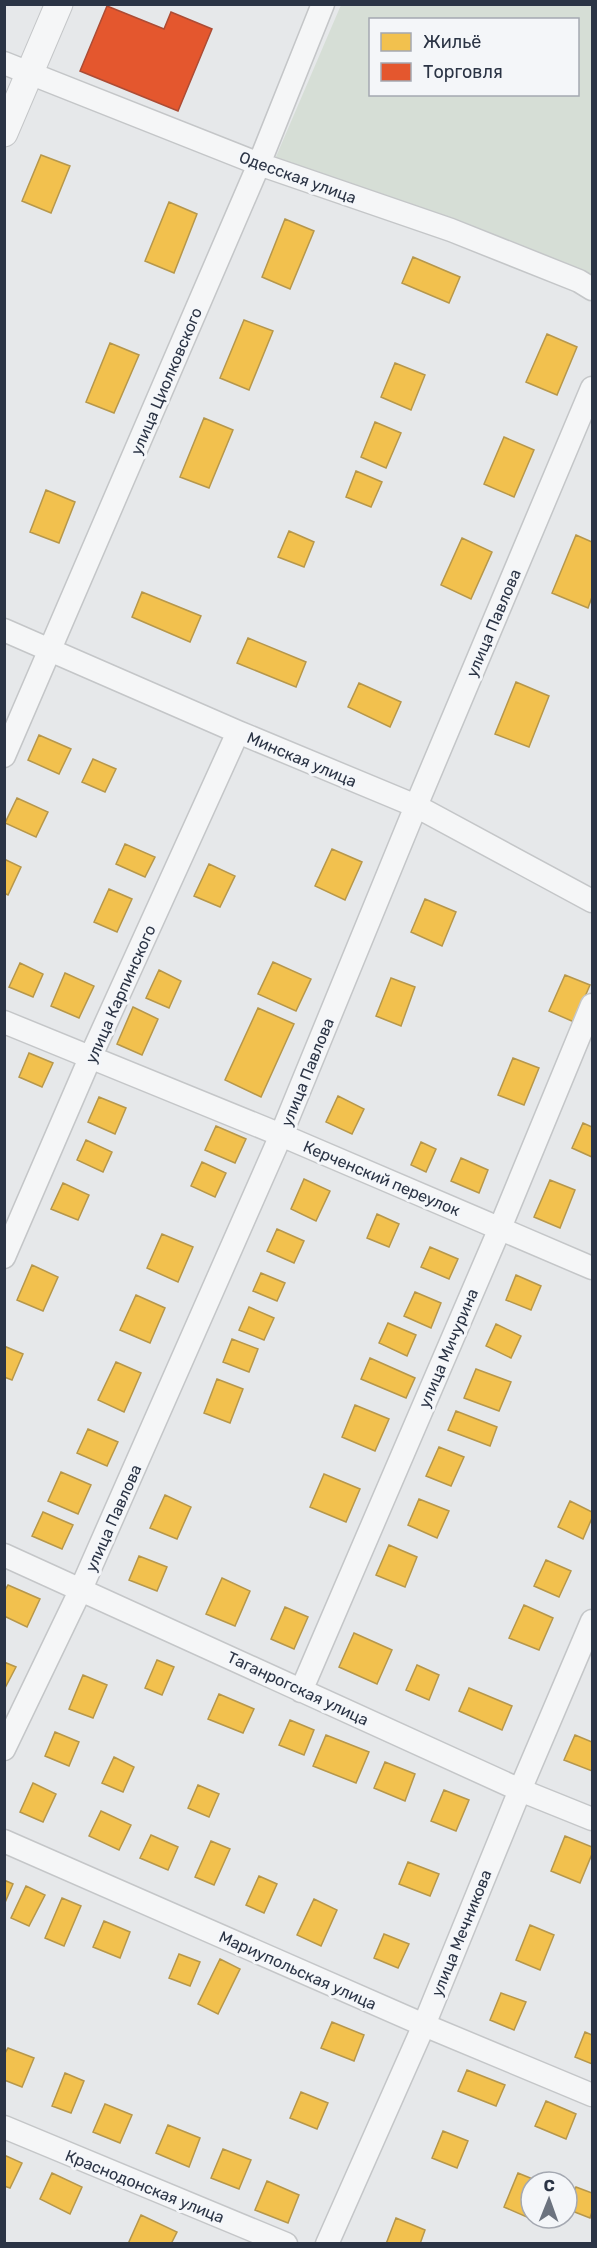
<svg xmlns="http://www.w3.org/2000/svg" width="597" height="2248" font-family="Rubik,sans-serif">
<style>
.green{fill:#d6ded6;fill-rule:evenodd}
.homes{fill:#f2c14e;stroke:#b6974b;stroke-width:1.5}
.shops{fill:#e4572e;stroke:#ac4c35;stroke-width:1.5}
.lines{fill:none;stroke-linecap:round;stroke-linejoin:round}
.minor-casing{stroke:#c4c6c8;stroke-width:25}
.tertiary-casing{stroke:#c4c6c8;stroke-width:29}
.minor{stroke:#f5f6f7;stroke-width:22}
.tertiary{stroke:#f5f6f7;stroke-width:27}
.labels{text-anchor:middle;stroke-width:6;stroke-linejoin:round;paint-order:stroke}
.street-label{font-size:16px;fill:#2b3445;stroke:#f4f6f9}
</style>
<rect width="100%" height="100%" fill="#e6e8ea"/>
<path class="green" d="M341,5h251v271l-317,-117zM370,20h208v74h-208z"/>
<path class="homes" d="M41,155l29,11 -19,47 -29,-12z
M169,202l28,12 -23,59 -29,-12z
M285,219l29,12 -24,58 -28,-12z
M413,257l47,20 -11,26 -47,-20z
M244,320l29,11 -24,59 -29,-12z
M547,334l30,13 -20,48 -31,-13z
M110,343l29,12 -25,58 -28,-11z
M395,363l30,12 -14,35 -30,-13z
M204,418l29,12 -24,58 -29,-11z
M375,422l26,11 -15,35 -25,-11z
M504,437l30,13 -20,47 -30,-13z
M356,471l26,11 -11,25 -25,-10z
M46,490l29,12 -16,41 -29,-11z
M289,531l25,11 -10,25 -26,-10z
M576,535l16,7v55l-4,11 -36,-15z
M462,538l30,14 -21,47 -30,-14z
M142,592l59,24 -11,26 -58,-25z
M248,638l58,24 -10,25 -59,-24z
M516,682l33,14 -20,51 -34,-13z
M359,683l42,19 -11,25 -42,-20z
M39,735l32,14 -12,25 -31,-14z
M93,759l23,10 -11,23 -23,-10z
M17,798l31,14 -12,25 -31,-14z
M125,844l30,13 -10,20 -29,-13z
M332,849l30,13 -17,38 -30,-14z
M4,859l17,8 -13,28 -4,-2z
M209,864l26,12 -15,31 -26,-11z
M109,889l23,10 -15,33 -23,-10z
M425,899l31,13 -14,34 -31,-14z
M273,962l38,17 -15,32 -38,-17z
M20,963l23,11 -10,23 -24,-10z
M159,970l22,11 -12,27 -23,-10z
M65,973l29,13 -15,32 -28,-12z
M565,975l25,10 -16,37 -25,-11z
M391,978l24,9 -14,39 -25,-10z
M133,1007l25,12 -16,36 -25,-11z
M258,1008l36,16 -33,73 -36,-17z
M29,1053l24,10 -11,24 -23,-10z
M513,1058l26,10 -15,37 -26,-10z
M338,1096l26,13 -12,25 -26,-12z
M99,1097l27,11 -11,26 -27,-12z
M583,1123l9,4v30l-20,-9z
M216,1126l30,13 -11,24 -30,-13z
M86,1140l26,12 -9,20 -26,-12z
M421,1142l15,7 -10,23 -15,-7z
M461,1158l27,12 -9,23 -28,-12z
M202,1162l24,11 -11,24 -24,-11z
M304,1179l26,12 -14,30 -25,-12z
M550,1180l25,10 -15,38 -26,-11z
M63,1183l26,12 -11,25 -27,-11z
M377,1214l22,10 -10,23 -22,-9z
M277,1229l27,12 -10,22 -27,-12z
M162,1234l31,13 -15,35 -31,-14z
M430,1247l28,12 -9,20 -28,-12z
M32,1265l26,12 -15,34 -26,-11z
M261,1273l24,10 -8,18 -24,-10z
M516,1275l25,11 -10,24 -25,-10z
M415,1292l26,11 -10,25 -27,-12z
M136,1295l29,13 -15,35 -30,-13z
M249,1307l25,11 -10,22 -25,-10z
M388,1323l28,12 -9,21 -28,-13z
M496,1324l25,12 -10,22 -25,-12z
M232,1339l26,10 -9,23 -26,-10z
M4,1346l19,8 -11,26 -8,-3z
M370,1358l45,20 -9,20 -45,-19z
M116,1362l25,11 -17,39 -26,-12z
M476,1369l35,13 -12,29 -35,-13z
M217,1379l26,10 -13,34 -26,-10z
M355,1405l34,14 -14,32 -33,-14z
M456,1411l41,16 -7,19 -42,-16z
M88,1429l30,13 -11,24 -30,-13z
M439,1447l25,10 -13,29 -25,-10z
M61,1472l30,13 -13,29 -30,-13z
M324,1474l36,15 -14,33 -36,-15z
M165,1495l26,12 -14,32 -27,-11z
M419,1499l30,12 -12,27 -29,-13z
M570,1501l22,11v6l-9,21 -25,-12z
M43,1512l30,13 -11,24 -30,-13z
M389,1545l28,12 -12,30 -29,-12z
M139,1556l28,11 -10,24 -28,-11z
M546,1560l25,11 -12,26 -25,-11z
M222,1578l28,13 -15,35 -29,-12z
M8,1585l32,14 -13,28 -23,-11v-24z
M524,1605l29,13 -14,32 -30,-12z
M285,1607l23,10 -14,32 -23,-10z
M354,1633l38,17 -15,34 -38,-17z
M157,1660l17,7 -12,28 -17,-7z
M4,1662l12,5 -12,23z
M417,1665l22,10 -10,25 -23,-10z
M83,1675l24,10 -14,33 -24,-9z
M469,1688l43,18 -10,24 -43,-19z
M219,1694l35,15 -11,24 -35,-14z
M290,1720l24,10 -10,25 -25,-10z
M55,1732l24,10 -10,24 -24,-10z
M326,1735l43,17 -13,31 -43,-17z
M575,1735l17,7v29l-28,-11z
M114,1757l20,10 -11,25 -21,-9z
M385,1762l30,12 -10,27 -31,-13z
M33,1783l23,11 -13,28 -23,-10z
M198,1785l21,9 -10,23 -21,-9z
M444,1790l25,10 -13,31 -25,-10z
M101,1811l30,14 -12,25 -30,-14z
M151,1835l27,12 -10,23 -28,-12z
M565,1836l27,11v7l-12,29 -29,-12z
M211,1841l19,8 -16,36 -19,-8z
M408,1862l31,12 -9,22 -31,-12z
M259,1876l18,8 -13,29 -18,-8z
M4,1880l9,4 -9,21z
M26,1886l19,9 -16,31 -18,-8z
M62,1898l19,8 -17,40 -19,-8z
M314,1899l23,11 -16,36 -24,-11z
M104,1921l26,11 -10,26 -27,-11z
M530,1925l24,10 -14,35 -24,-10z
M384,1934l25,10 -11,24 -24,-10z
M179,1954l21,8 -10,24 -21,-8z
M220,1959l20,10 -22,45 -20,-10z
M501,1993l25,9 -12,28 -24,-10z
M332,2022l32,13 -10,26 -33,-13z
M585,2032l7,3v29l-17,-7z
M8,2048l26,10 -12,29 -18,-7v-25z
M467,2070l38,15 -9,21 -38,-15z
M65,2073l19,8 -13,32 -19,-7z
M301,2092l27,11 -11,26 -27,-11z
M546,2101l30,13 -10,25 -31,-13z
M105,2104l27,11 -12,28 -27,-11z
M168,2125l32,13 -11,29 -33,-14z
M443,2131l25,10 -11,27 -25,-10z
M223,2149l28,11 -12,29 -28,-11z
M4,2155l18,8 -12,25 -6,-2z
M52,2173l30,14 -12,27 -30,-15z
M518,2173l22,9h-9v36h6l-1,3 -32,-14z
M267,2181l32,14 -11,28 -33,-13z
M576,2187l16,6v19l-2,6 -23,-9z
M141,2215l36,17 -6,12h-43z
M396,2218l29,12 -5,14h-34z"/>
<path class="shops" d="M107,6l57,23 7,-17 41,17 -34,82 -98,-40z"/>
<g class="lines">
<g class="minor-casing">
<path id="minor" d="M4,63l255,101 192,66 128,51 13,8
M4,630l234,102 178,74 176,95
M4,756l255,-592 64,-160
M4,1022l277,113 311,133
M4,1257l86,-199 148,-326
M4,1555l516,235 72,29
M301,1691l199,-463 92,-223
M4,1749l77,-160 200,-454 135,-329 176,-418
M4,1841l420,184 168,70
M4,2127l282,117
M327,2244l97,-219 96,-235 72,-169"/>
</g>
<g class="tertiary-casing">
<path id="tertiary" d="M4,133l55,-129"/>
</g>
<use href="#minor" class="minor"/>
<use href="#tertiary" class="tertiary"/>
</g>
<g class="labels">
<g class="street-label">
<text transform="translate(298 177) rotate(20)" y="6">Одесская улица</text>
<text transform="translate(166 381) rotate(-67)" y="6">улица Циолковского</text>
<text transform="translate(493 623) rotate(-67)" y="6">улица Павлова</text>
<text transform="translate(302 759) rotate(23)" y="6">Минская улица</text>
<text transform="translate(120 994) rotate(-66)" y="6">улица Карпинского</text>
<text transform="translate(307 1072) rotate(-68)" y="6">улица Павлова</text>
<text transform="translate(382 1178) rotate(23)" y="6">Керченский переулок</text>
<text transform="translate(448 1348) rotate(-67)" y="6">улица Мичурина</text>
<text transform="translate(113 1518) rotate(-66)" y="6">улица Павлова</text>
<text transform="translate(298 1688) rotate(25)" y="6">Таганрогская улица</text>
<text transform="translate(461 1933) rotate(-68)" y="6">улица Мечникова</text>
<text transform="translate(298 1970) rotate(24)" y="6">Мариупольская улица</text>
<text transform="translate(145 2186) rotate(22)" y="6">Краснодонская улица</text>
</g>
</g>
<rect width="597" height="2248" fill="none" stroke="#2b3445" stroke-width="12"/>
<rect x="369" y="18" width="210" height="78" fill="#f4f6f9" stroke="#a4a8b1" stroke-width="1.5"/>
<rect x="381" y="33" width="30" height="18" fill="#f2c14e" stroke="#a4a8b1" stroke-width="1.5"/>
<text x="423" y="48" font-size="18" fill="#2b3445">Жильё</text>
<rect x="381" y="63" width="30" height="18" fill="#e4572e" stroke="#a4a8b1" stroke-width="1.5"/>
<text x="423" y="78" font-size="18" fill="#2b3445">Торговля</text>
<g transform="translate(549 2200) rotate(1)"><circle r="28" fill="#f4f6f9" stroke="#a4a8b1" stroke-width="1.5"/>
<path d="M0-4.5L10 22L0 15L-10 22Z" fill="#6c737f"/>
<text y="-9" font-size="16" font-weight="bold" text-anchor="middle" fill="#2b3445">С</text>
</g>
</svg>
